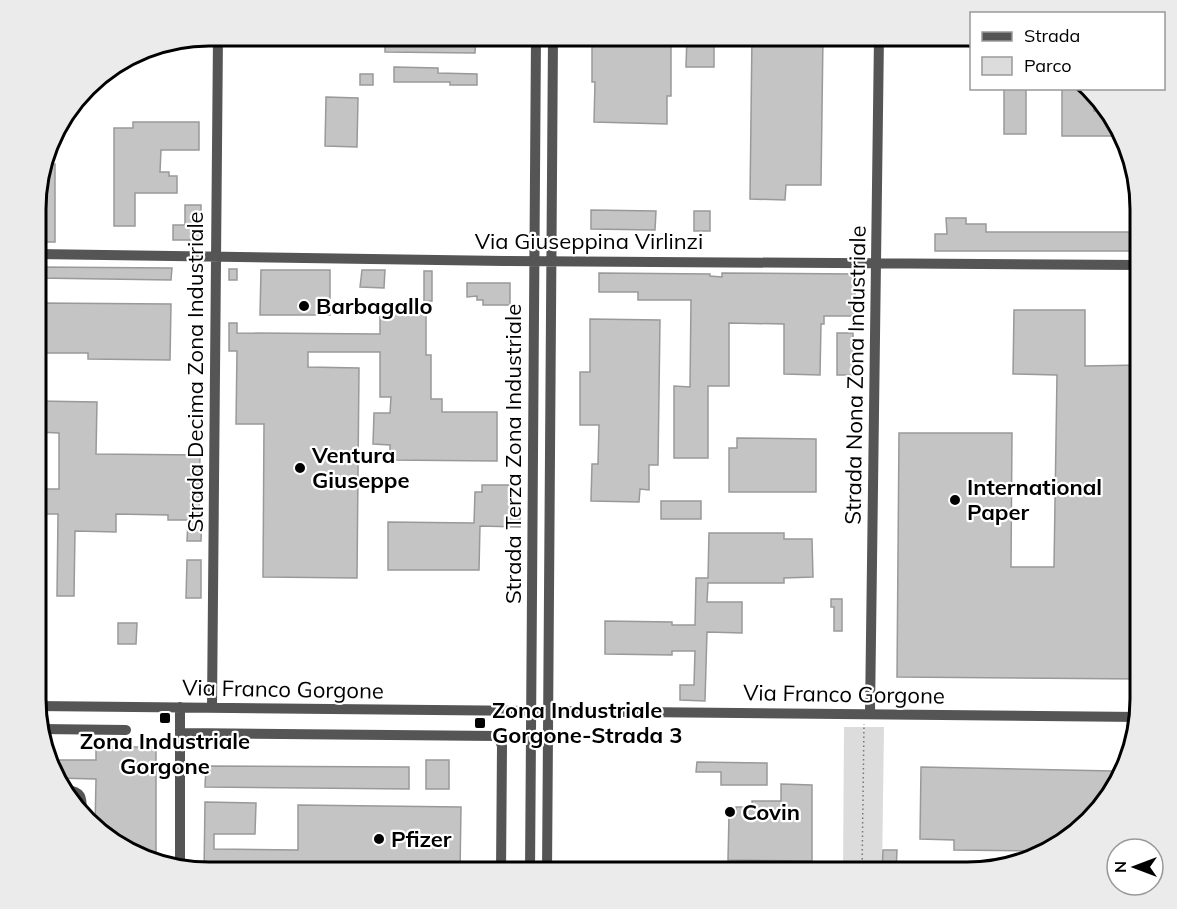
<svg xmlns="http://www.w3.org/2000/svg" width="1177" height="909" font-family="Mulish,sans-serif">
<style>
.green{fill:#dcdcdc}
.building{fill:#c4c4c4;stroke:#999;stroke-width:1.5}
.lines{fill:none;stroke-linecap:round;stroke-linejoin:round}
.path{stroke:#777;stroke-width:1.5;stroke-dasharray:1.5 3;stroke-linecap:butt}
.minor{stroke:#555;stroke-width:10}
.poi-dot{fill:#000;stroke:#fff;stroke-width:2}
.labels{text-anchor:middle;stroke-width:4.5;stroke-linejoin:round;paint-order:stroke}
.street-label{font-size:22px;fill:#000;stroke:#fff}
.poi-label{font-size:22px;font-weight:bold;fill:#000;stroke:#fff;text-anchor:start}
.rim{fill:none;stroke:#000;stroke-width:3}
</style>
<rect width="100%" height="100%" fill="#fff"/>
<path class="green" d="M844,727h40l-2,146h-39z"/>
<path class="building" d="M385,36h91l-1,17 -90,-1z
M592,36h79v60h-4v28l-73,-2 1,-40h-3z
M687,36h27v31h-28z
M752,36h71l-2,149h-35l-1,15 -35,-1z
M394,67l44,1v5l39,1v11h-27v-3h-56z
M360,74h13v11h-13z
M1004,88h22v46h-22z
M1062,88h27l5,8v15h12l14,17v8h-58z
M326,97l32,1 -1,49 -32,-1z
M133,122h66v28h-38l-1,22h9v4h8v17h-42v33h-21v-98h19z
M45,164h10v78h-18v-9h8v-24h-8l1,-22z
M185,205h16v35h-28v-15h12z
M591,210l65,1 -1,19 -64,-1z
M694,211h16v20h-16z
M946,218h20v6h20v8h155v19h-206v-17h12z
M37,267l135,1 -1,12 -134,-2z
M229,269h8v11h-8z
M261,270h69v45h-70z
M362,270h23l-1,18 -24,-1z
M424,271h8v30h-8z
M599,273l111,1v2l12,1v-4l133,1v42h-31v8h-3l-1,51 -36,-1v-50l-55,-1v63h-21v72h-34v-72l16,1 1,-87h-53v-8h-39z
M467,283h43v22h-27v-5h-6v-4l-10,1z
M37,303l134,1 -1,56 -82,-1v-6h-51z
M380,310h46v45h5v44h11v13h55v49l-107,-1v-15l-17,-1 1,-31h16l1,-16h-11v-45h-72v15l51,1 -2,210 -94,-1 1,-153h-28l1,-73h-8v-28h8v10l143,1z
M1014,310h71v56l56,-1v314l-244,-2 2,-244h113l-1,134h43l3,-192 -44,-1z
M590,319l70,1 -2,145h-9v25l-9,-1 -1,13 -48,-1 1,-37h6l1,-39h-19v-53h10z
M837,333h16v42h-16z
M37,401l60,1 -1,52 104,1 -1,60h3l-1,26h-14l1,-21h-20v-5l-52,-1v18l-41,-1 -1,65h-17l1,-82h-21v-25h22v-56l-22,-1z
M737,438l79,1v53h-87v-44h8z
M482,485h29l-1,30 10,1v11l-40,-1 -1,44h-91v-48l86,1 1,-31h7z
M661,501h40v18h-40z
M709,533h75v6h28l1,38 -29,1v5h-76l-1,19h35v31l-35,-1 -2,69 -25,-1v-15h14l1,-34h-23v4l-67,-1v-33l67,1v3h23l1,-47h12z
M187,560h14v38h-15z
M831,599h11v32h-8v-24h-3z
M118,623h19l-1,21h-18z
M96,747h60v114l-12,-1 -49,-30 1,-51 -40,-1 -2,-2 -4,-16h46z
M426,760h23v29h-23z
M697,762l70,1v22h-46v-13h-25z
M206,766l203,1v22l-204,-2z
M921,767l192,4v8l6,1 -21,34 -49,37 -95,-1v-10l-34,-1z
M781,784l31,1v76l-84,-1 1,-45h7v-8h16v-6h29z
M205,802l51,1 -1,31h-41v15l84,1v-45l163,2 -1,66h-256z
M883,850h14l-1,23h-14z
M827,865h16v8h-16z"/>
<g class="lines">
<path class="path" d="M862,873l2,-149"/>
<path class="minor" d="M37,254l467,7 637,4
M36,706l1103,11
M212,708l6,-672
M870,713l9,-677
M41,729l85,1
M181,733l317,3 4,10 -1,127
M65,790c17,1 17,7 17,23
M180,868v-161
M530,873l6,-837
M547,873l6,-837"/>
</g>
<g class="poi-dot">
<circle cx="304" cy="306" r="6"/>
<circle cx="300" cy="468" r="6"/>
<circle cx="955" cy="500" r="6"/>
<rect x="159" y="712" width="12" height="12" rx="3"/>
<rect x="474" y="717" width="12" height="12" rx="3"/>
<circle cx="730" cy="812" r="6"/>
<circle cx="379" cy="839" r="6"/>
</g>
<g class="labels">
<g class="street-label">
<text x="589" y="249">Via Giuseppina Virlinzi</text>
<text transform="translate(195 372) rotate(-90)" y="8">Strada Decima Zona Industriale</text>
<text transform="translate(855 375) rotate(-89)" y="8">Strada Nona Zona Industriale</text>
<text transform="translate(513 454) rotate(-90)" y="8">Strada Terza Zona Industriale</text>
<text transform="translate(283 689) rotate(1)" y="8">Via Franco Gorgone</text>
<text transform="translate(844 694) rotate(1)" y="8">Via Franco Gorgone</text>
</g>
<g class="poi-label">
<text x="316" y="314">Barbagallo</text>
<text x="312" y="463">Ventura<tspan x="312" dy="25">Giuseppe</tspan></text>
<text x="967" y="495">International<tspan x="967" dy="25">Paper</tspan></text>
<text x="492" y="718">Zona Industriale<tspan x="492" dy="25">Gorgone-Strada 3</tspan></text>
<text x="165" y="749" text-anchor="middle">Zona Industriale<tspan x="165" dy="25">Gorgone</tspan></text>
<text x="742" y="820">Covin</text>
<text x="391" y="847">Pfizer</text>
</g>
</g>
<path d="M0 0H1177V909H0ZM209 46H967A163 163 0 0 1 1130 209V699A163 163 0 0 1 967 862H209A163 163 0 0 1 46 699V209A163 163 0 0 1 209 46Z" fill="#ebebeb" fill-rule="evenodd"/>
<path class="rim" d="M209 46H967A163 163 0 0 1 1130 209V699A163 163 0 0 1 967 862H209A163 163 0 0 1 46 699V209A163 163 0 0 1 209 46Z"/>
<rect x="970" y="12" width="195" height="78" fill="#ffffff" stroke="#999999" stroke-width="1.5"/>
<rect x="982" y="32" width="30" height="9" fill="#555555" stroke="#999999" stroke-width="1.5"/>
<text x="1024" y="42" font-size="18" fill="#000000">Strada</text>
<rect x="982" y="57" width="30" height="18" fill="#dcdcdc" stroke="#999999" stroke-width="1.5"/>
<text x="1024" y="72" font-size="18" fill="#000000">Parco</text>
<g transform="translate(1135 867) rotate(270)"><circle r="28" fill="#ffffff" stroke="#999999" stroke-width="1.5"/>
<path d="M0-4.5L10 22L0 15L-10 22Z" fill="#000000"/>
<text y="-9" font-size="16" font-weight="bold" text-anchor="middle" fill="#000000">N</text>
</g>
</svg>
